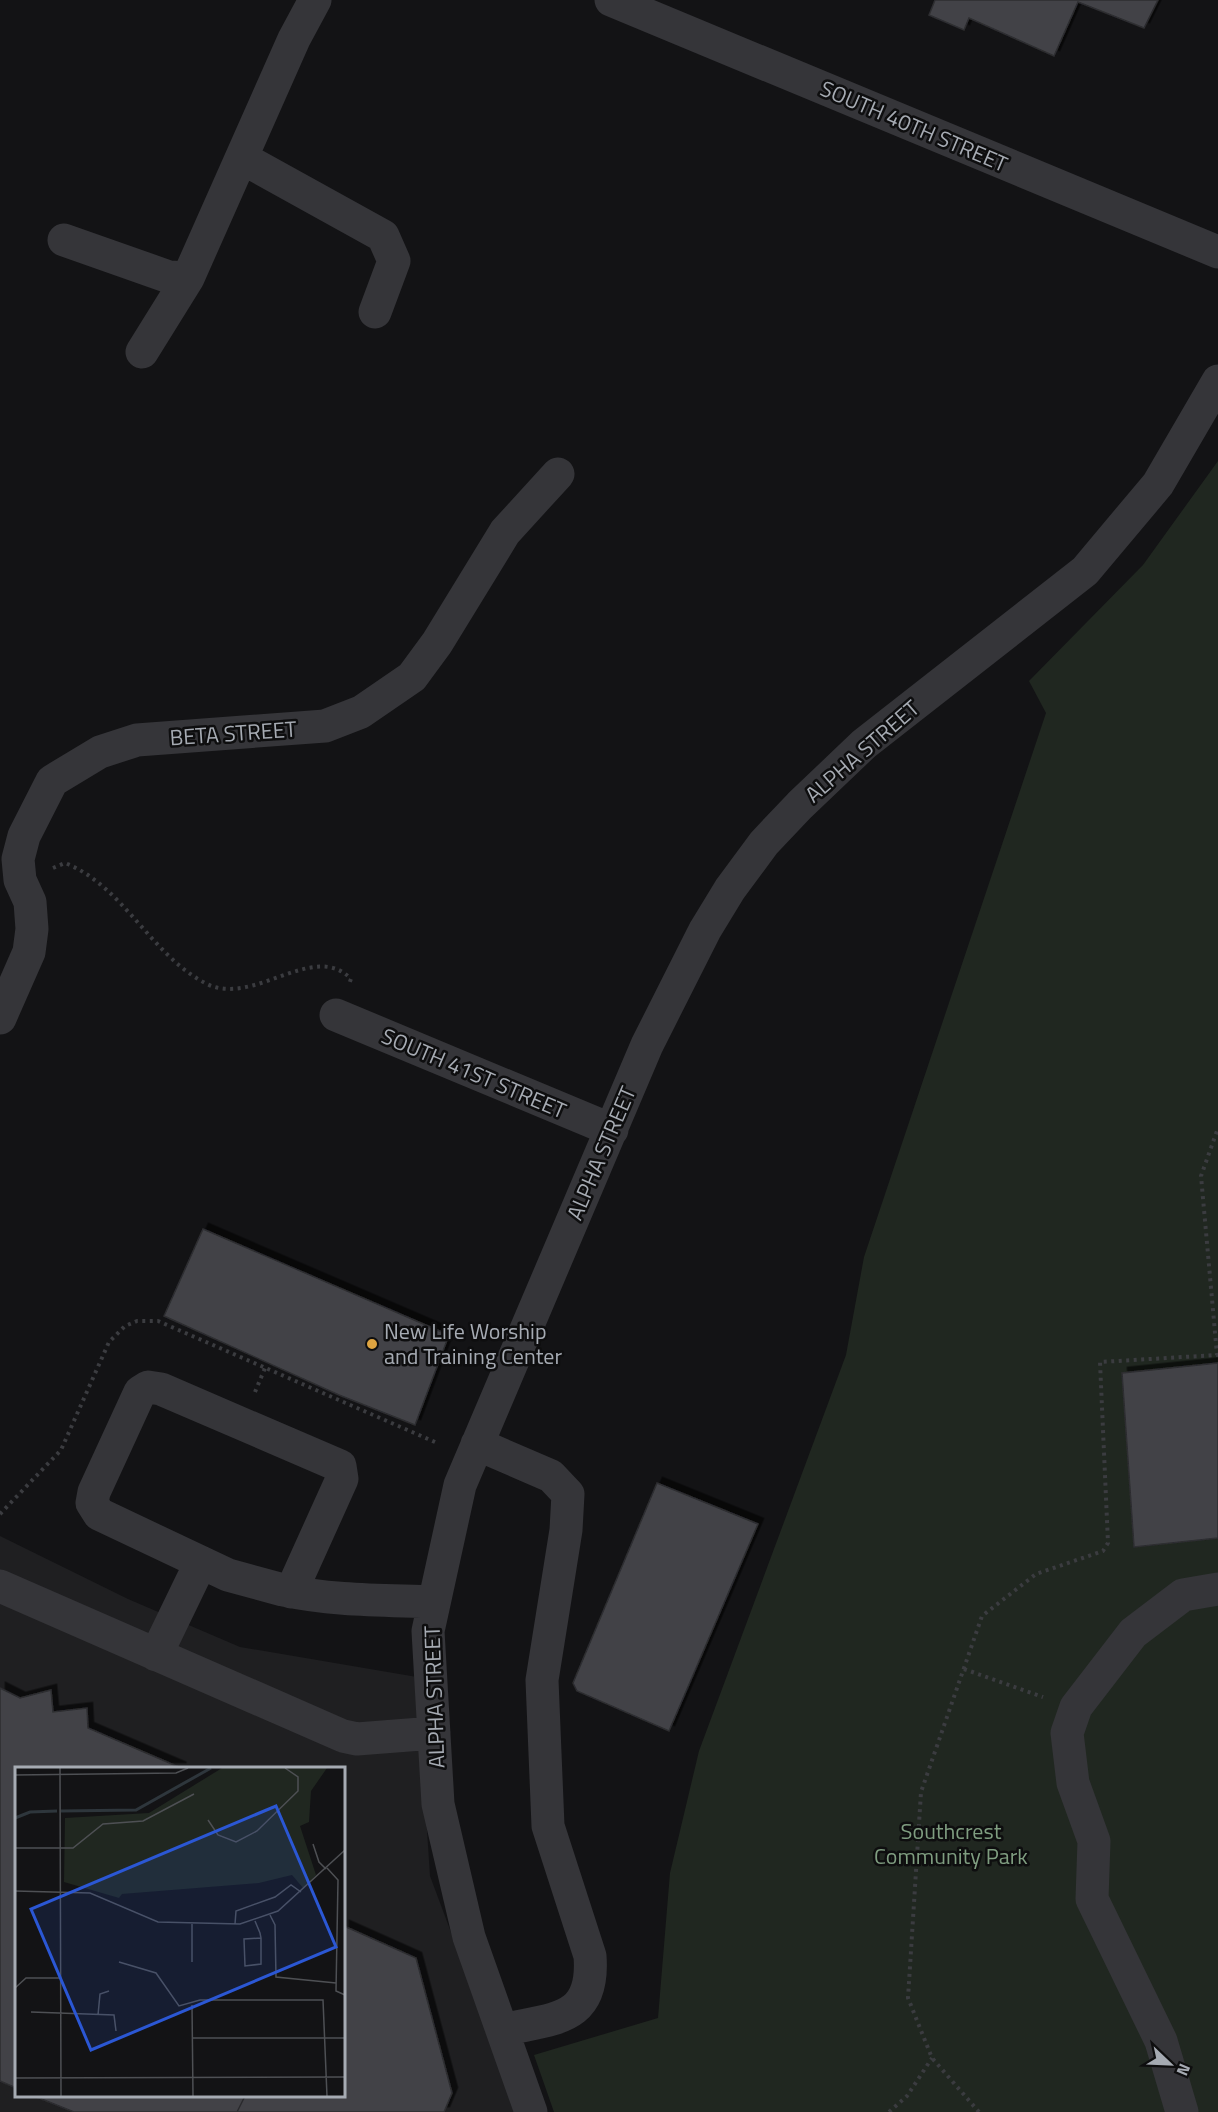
<svg xmlns="http://www.w3.org/2000/svg" width="1218" height="2112" font-family="'Titillium Web',sans-serif">
<style>
.built{fill:#1f1f21;fill-rule:evenodd}
.green{fill:#202720}
.building{fill:#424347;stroke:#2d2d30;stroke-width:1.5;filter:url(#shadow)}
.lines{fill:none;stroke-linecap:round;stroke-linejoin:round}
.path{stroke:#3b3c40;stroke-width:4;stroke-dasharray:3 4.5;stroke-linecap:butt}
.minor{stroke:#353539;stroke-width:33}
.poi-dot{fill:#dea441;stroke:#0e0e0f;stroke-width:2}
.labels{text-anchor:middle;stroke-width:5;stroke-linejoin:round;paint-order:stroke}
.street-label{font-size:22px;fill:#a6abb3;stroke:#0e0e0f}
.poi-label{font-size:22px;fill:#a6abb3;stroke:#0e0e0f;text-anchor:start}
.park-label{font-size:22px;fill:#7f9d80;stroke:#0e0e0f}
.inset-river{fill:none;stroke:#2e363c;stroke-width:3}
.inset-road{fill:none;stroke:#4e5054;stroke-width:1.5}
.view{fill:#2b57d4;fill-opacity:0.15;stroke:#2b57d4;stroke-width:3}
.inset-edge{fill:none;stroke:#a6abb3;stroke-width:3}
</style>
<defs>
<filter id="shadow"><feDropShadow dx="5.5" dy="-5.5" stdDeviation="0" flood-color="#0009"/></filter>
</defs>
<rect width="100%" height="100%" fill="#131315"/>
<path class="built" d="M0,1536l128,63 112,48 177,30 13,199 88,236h-518zM16,1768h328v328h-328z"/>
<path class="green" d="M1218,461v1651h-664l-20,-57 124,-37 12,-145 29,-122 147,-396 18,-98 182,-544 -17,-32 114,-116z"/>
<path class="building" d="M935,0h223l-14,28 -66,-26 -24,54 -85,-38 -5,12 -35,-15z
M203,1229l246,106 -34,90 -76,-30 -175,-79z
M1218,1363v175l-84,9 -12,-174z
M657,1483l101,41 -89,207 -92,-40 -4,-8z
M0,1688l20,10 31,-8 2,22 34,-4 1,20 93,40h-165v320l-16,-7z
M344,1926l72,32 36,135 -8,19h-207l8,-16h99z
M34,2096h211l-8,16h-163z"/>
<g class="lines">
<path class="path" d="M53,868l12,-5c59,23 86,93 142,121 47,23 107,-44 144,-5l-2,5
M255,1392l10,-24
M0,1514l61,-64 48,-108 16,-16 12,-5h21l277,121
M964,1669l79,28
M889,2112l18,-16 25,-38
M979,2112l-47,-54 -24,-60 13,-206 61,-176 54,-42 67,-23 5,-8 -8,-181 117,-7 -16,-179 17,-48"/>
<path class="minor" d="M611,0l607,252
M242,158l141,78 11,25 -19,51
M64,240l105,37 19,1 106,-239 21,-39
M142,352l46,-74
M336,1015l276,115
M0,1018l29,-66 3,-23 -2,-27 -10,-22 -2,-21 6,-23 28,-55 48,-29 37,-12 188,-14 36,-14 51,-35 25,-34 68,-111 53,-58
M477,1444l74,32 17,18 -2,36 -24,150 6,146 42,130c5,66 -37,62 -87,74
M0,1586l343,150 14,3 77,-6
M291,1592l51,-113 -2,-13 -179,-77 -13,-2 -8,5 -46,100 -2,11 7,11 129,61 55,15c50,11 101,10 151,12
M156,1655l45,-93
M531,2112l-62,-175 -31,-133 -10,-173 32,-146 187,-440 58,-115 25,-41 34,-46 36,-38 64,-61 221,-173 73,-87 60,-103
M1182,2112l-21,-71 -69,-142 2,-58 -21,-58 -6,-50 9,-26 57,-74 50,-38 35,-6"/>
</g>
<circle class="poi-dot" cx="372" cy="1344" r="6"/>
<g class="labels">
<g class="street-label">
<text transform="translate(914 126) rotate(23)" y="8">SOUTH 40TH STREET</text>
<text transform="translate(233 733) rotate(-4)" y="8">BETA STREET</text>
<text transform="translate(862 751) rotate(-41)" y="8">ALPHA STREET</text>
<text transform="translate(474 1073) rotate(23)" y="8">SOUTH 41ST STREET</text>
<text transform="translate(601 1153) rotate(-67)" y="8">ALPHA STREET</text>
<text transform="translate(434 1697) rotate(-92)" y="8">ALPHA STREET</text>
</g>
<g class="poi-label">
<text x="384" y="1339">New Life Worship<tspan x="384" dy="25">and Training Center</tspan></text>
</g>
<g class="park-label">
<text x="951" y="1839">Southcrest<tspan x="951" dy="25">Community Park</tspan></text>
</g>
</g>
<g transform="translate(15 1767)">
<rect width="330" height="330" fill="#131315"/>
<path d="M207,1h105l-16,23 -2,31 -9,4 16,49 -13,13 -11,-13 -33,8 -137,11 -3,4 -55,-16 1,-64 84,-5z" fill="#202720"/>
<path class="inset-river" d="M46,44l75,-1 75,-42M0,51l15,-6 27,-1"/>
<path class="inset-road" d="M45,1l1,328M0,8l161,-2 12,-5M193,53l10,15 18,7 21,-11 41,-40v-14l-13,-9M298,77l6,18 7,7M0,81h58l30,-24 40,-3 51,-27M312,101l11,12 -2,111 9,4M0,124l75,2 68,29 82,2 38,-13 67,-61M255,148l5,10 1,52 60,6M240,154l5,12 1,5v26l-16,2 -1,-27 17,-1M177,157v38M220,157l1,-13 39,-14 16,-12 10,7M104,195l37,11 23,33 21,-6h123l4,96M0,221l11,-10h35M177,238l1,91M16,245l83,3 2,16M83,248l2,-21 9,-3M178,271h152M0,311l330,-1"/>
<path class="view" d="M261,39l60,141 -245,103 -60,-141z"/>
<rect width="330" height="330" class="inset-edge"/>
</g>
<g transform="translate(1170 2064) rotate(113)" stroke="#0e0e0f" stroke-width="4.5" paint-order="stroke">
<path d="M0-4.5L10 22L0 15L-10 22Z" fill="#a6abb3"/>
<text y="-9" font-size="16" font-weight="bold" text-anchor="middle" fill="#a6abb3">N</text>
</g>
</svg>
